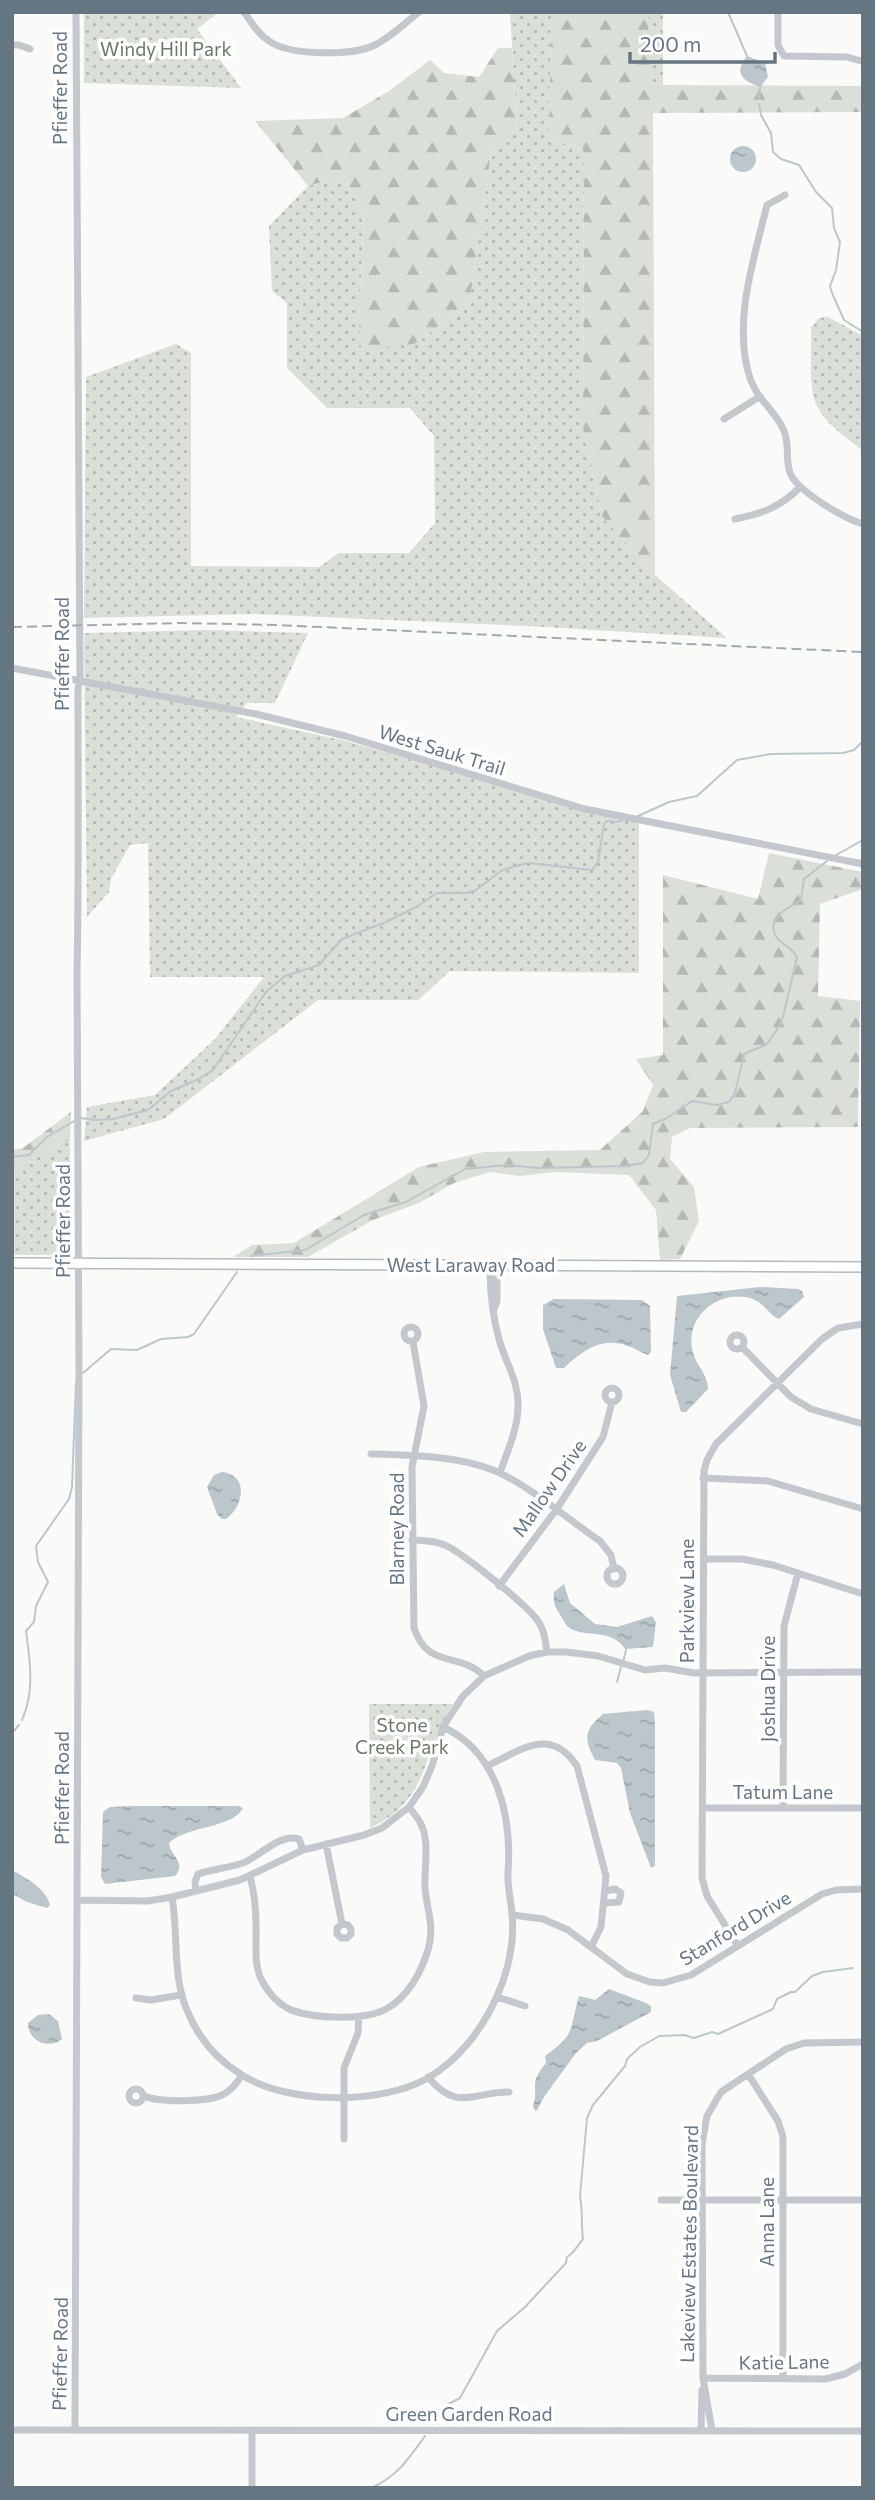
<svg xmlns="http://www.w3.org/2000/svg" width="875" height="2500" font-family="Commissioner,sans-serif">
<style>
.grass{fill:url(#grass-dots)}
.forest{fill:url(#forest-firs)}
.water{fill:url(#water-ripples)}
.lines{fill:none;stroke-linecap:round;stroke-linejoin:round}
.stream{stroke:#bbc7cb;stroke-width:2}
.major-casing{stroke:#b5babe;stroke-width:12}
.minor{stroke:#c3c8cc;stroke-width:7}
.major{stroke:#fff;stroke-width:9}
.rail{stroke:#a2aab0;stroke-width:2;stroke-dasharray:10 5;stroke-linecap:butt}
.labels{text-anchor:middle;stroke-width:7;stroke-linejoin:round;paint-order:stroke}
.park-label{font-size:19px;fill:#687a64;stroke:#fff}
.street-label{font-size:19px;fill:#657683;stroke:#fff}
</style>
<defs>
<pattern id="grass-dots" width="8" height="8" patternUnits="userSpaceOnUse" patternTransform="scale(1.75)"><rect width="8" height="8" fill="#dadfd7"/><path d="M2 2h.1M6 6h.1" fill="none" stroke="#b4b9b4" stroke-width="1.8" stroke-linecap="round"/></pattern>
<pattern id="forest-firs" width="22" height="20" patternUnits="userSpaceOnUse" patternTransform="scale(1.75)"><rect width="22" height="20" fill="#dadfd7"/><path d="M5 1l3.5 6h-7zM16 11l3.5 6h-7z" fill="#b4b9b4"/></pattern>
<pattern id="water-ripples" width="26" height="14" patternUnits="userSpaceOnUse" patternTransform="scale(1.75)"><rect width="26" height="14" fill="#bbc7cb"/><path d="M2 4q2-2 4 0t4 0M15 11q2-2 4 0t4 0" fill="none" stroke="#9ca6aa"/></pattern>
</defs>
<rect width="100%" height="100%" fill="#fafaf8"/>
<path class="grass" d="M84,12h104l3,3 4,-3h24l-22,17 44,59 -157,-5z
M510,12h41l-2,128 35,9 -1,278 19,89 53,59 72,63 -199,-12 -276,-12 -168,4 2,-241 90,-33 15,9v213l128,1 20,-14h70l26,-30 -1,-87 -24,-28h-83l-40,-40v-65l-15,-12 -3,-65 39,-40 36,-10 20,40 -5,103 55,25 55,-38 22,-153 26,-22z
M648,12h15v73l-14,-2z
M828,317l35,19v115c-16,-13 -38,-27 -47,-47 -8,-18 -4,-56 -5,-77l8,-9z
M207,630l101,3 -33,70h-28l-11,14 110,24 235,67 58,13v152l-189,-2 -32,29h-100l-154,119 -80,22 3,-34 68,-12 60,-56 49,-62h-114l-2,-134 -18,2 -19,34 -2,13 -22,25 -3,-284z
M70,1139l-1,110 -9,6h-48v-84z
M369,1704h84c-33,49 -20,94 -83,124z"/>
<path class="forest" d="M551,12h97l2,71 13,2 200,1v26l-210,1 2,462 -53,-59 -19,-89 1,-278 -35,-9z
M498,48h14l5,84 -26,21 -22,153 -55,38 -53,6 -2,-31 5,-103 -20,-40 -36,10 -53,-65 88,-3 46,-27 41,-31 14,13 35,4z
M769,853l94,19v17l-43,15 -2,92 42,5 -2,126 -168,1 -18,9 -2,22 24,28 5,34 -19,38 -20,1 -4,-50 -27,-35 -74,-3 -35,4 -30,-4 -36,11 -35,20 -46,17 -65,37h-75l19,-12 42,-2 125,-76 65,-15 116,-2 43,-39 10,-26 -17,-26 27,-4v-180l95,24z
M71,1112l-1,27 -58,32v-21l11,-2z"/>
<path class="water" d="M747,56l18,7 3,14 -8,10c-17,-6 -27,-13 -13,-31z
M730 159a13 13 0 1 1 26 0a13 13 0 1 1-26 0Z
M760,1287l38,2 4,2 2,6 -25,22c-10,-4 -15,-16 -26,-20 -31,-11 -67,15 -61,49 2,16 16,25 16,41l-22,23h-5l-11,-37 7,-79z
M554,1299l88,1 8,6 1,46 -3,3c-7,-2 -13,-7 -20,-9 -26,-10 -46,5 -64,22h-8l-13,-39v-24z
M222,1472c28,3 21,35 4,47h-4l-5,-5 -10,-27 7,-12z
M564,1584l6,19 25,21 22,3 35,-11 4,6 -3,25 -28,2c-14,-22 -41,-10 -57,-22 -3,-3 -6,-10 -9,-14 -5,-8 -6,-12 -5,-21z
M647,1710l7,2 1,12v142l-4,2 -21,-55 -9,-45 -4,-5 -22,-3c-11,-21 -12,-29 8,-46z
M133,1806h105l5,2c-11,21 -56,17 -74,35 1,13 18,19 6,33l-70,8 -4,-7 2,-65 7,-5z
M12,1870c15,9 33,17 38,35l-3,3 -20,-6 -15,-8z
M609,1989l37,14 5,3v6l-54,29 -10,2 -11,10 -32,44 -7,13 -2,1 -2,-5c7,-21 -6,-20 13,-43l-1,-7c32,-23 24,-26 34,-60l16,4z
M49,2014l9,7 4,18c-14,11 -34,2 -34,-16l10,-8z"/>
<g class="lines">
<path class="stream" d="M728,12l19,44
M759,98l1,-11
M759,104l2,11 10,18 2,19 8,7 18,6 17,27 16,16 2,20 6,14 -4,28 -6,16 2,7 12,27 19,12
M638,816l31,-14 28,-6 40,-36 34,-6 72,-1 11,-3 9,-9
M836,855l27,-15
M80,1118l16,2 17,-1 35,-9 23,-19 28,-12 14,-9 53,-78 19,-16 34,-11 23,-26 44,-17 32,-16 19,-13h30l9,-3 25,-19 11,-4 16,-4 64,7 6,-8 6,-38 3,-3 10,1 6,-2
M12,1157l17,-2 18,-18 29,-17
M251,1256l54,-6 59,-35 42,-13 59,-33 42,-4 31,3 87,-2 18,-3 6,-8 4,-31 14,-6 25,-17 25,4 12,-3 6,-9 9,-39 23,-10 13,-19 4,-12 13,-56c-8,-15 -27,-14 -23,-35l8,-10 19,-12 3,-21 23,-18
M83,1373l28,-24 26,1 24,-11 27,-2 6,-3 43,-62
M623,1662l3,-12
M617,1682l4,-15
M22,1720c13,-29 8,-59 4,-89l8,-9 2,-16 12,-24 -10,-20 -2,-16 33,-47 3,-12 4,-104
M12,1733l7,-8
M432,2424l13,-18 15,-8 37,-67 28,-24 41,-44 1,-6c7,-4 11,-12 16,-18 -2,-15 0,-28 -3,-43l7,-78 6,-13 32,-39 2,-7 13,-12 19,-11 25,-1 10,3 18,-6 6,2 55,-25 4,-10 14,-7h4l17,-16 11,-4 30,-4
M371,2488c26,-11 38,-30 54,-52"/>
<g class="major-casing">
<path id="major" d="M12,1263l851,4"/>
</g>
<path class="minor" d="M244,12c7,10 14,22 25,29 21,15 84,15 106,4 16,-8 30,-22 44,-33
M778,12v33l6,11 63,1 14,4
M12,45h7l11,4
M785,195l-18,10c-13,54 -35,118 -17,173 7,22 26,33 34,53 6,14 1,28 6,42 7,18 55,46 73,51
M724,419l35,-22
M735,519c26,-5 46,-12 65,-32
M12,668l244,46 89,22 240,73 278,55
M490,1265c0,25 2,50 9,74 6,23 20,42 19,67 0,23 -11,46 -18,67
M494,1309l3,-8v-36
M404 1334a7 7 0 1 1 14 0a7 7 0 1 1-14 0Z
M730 1342a7 7 0 1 1 14 0a7 7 0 1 1-14 0Z
M413,1342l11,64 -12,61 2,161c14,42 45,23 70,48
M742,1347l49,50 20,12 52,15
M605 1395a7 7 0 1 1 14 0a7 7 0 1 1-14 0Z
M371,1454c41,1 94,2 131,20 34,17 67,46 98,67l11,14 3,14
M703,1478l65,3 95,28
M412,1540c12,0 26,1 37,7 19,11 77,57 89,74 7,10 7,20 9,31
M704,1559h38l31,6 90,29
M607 1576a8 8 0 1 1 16 0a8 8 0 1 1-16 0Z
M499,1586l57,-76 47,-73 9,-35
M487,1766c33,-15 63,-41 90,0l29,110 -5,51 -10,20
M783,1807l1,-181 14,-53
M703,1808h160
M326,1844l16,80 -5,4v6l4,4h6l4,-4v-5l-3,-4 -6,-1
M250,1876c4,16 6,32 6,48 1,19 -3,40 6,57 6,11 14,21 25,27 22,11 78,13 99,1 21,-11 35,-36 42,-59 7,-23 -1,-40 -3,-62 -1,-20 5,-45 -4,-64 -3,-6 -8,-12 -12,-17
M196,1891l-1,-9 3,-8c15,-5 30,-6 45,-11 17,-7 37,-30 56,-24l4,11
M172,1897c7,40 -1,82 18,120 11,24 29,44 52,58 45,29 137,30 184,4 32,-18 56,-49 71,-83 11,-24 18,-55 15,-82 -1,-14 -5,-28 -4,-42 4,-55 -10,-120 -65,-145
M78,1900l70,1 24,-4 68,-17 63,-30 61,-15 18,-7 27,-21 14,-20 9,-21 11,-39 20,-31 21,-20 45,-20 18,-4h19l32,4 47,14 20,-2 29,5 169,-1
M605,1903l14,-1 2,-9 -6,-4 -9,2
M513,1915l30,4 25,11 59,44 23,8 13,1 28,-8 131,-81 14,-4 27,-1
M738,1946l-31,-50 -5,-18 2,-407 3,-11 9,-16 106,-105 16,-11 25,-4
M497,1997l28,9
M136,1998l15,2 30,-5
M748,2074l30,47 5,16v242
M428,2077c29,35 44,15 81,15
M129 2096a7 7 0 1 1 14 0a7 7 0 1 1-14 0Z
M143,2095c12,8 65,7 79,0 9,-4 14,-11 20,-20
M344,2139v-71l14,-35 1,-16
M661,2200h202
M703,2378l123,1 19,-5 18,-10
M12,2430l851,1
M75,2430l4,-1058 -2,-399c2,-94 1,-190 1,-285l2,-7 -4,-669
M252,2430v58
M701,2430l1,-40
M712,2430l-9,-52 -1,-234 5,-28 14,-24 65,-43 18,-6 59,-1"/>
<use href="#major" class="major"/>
<path class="rail" d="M12,627l169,-4 95,2 587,27"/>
</g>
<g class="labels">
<g class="park-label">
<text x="166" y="56">Windy Hill Park</text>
<text x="402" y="1732">Stone<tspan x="402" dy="22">Creek Park</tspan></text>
</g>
<g class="street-label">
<text transform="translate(60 88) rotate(-90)" y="7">Pfieffer Road</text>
<text transform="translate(62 654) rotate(-90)" y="7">Pfieffer Road</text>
<text transform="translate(442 750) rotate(17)" y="7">West Sauk Trail</text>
<text transform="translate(63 1221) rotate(-90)" y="7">Pfieffer Road</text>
<text x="471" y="1272">West Laraway Road</text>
<text transform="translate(549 1488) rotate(-55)" y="7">Mallow Drive</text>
<text transform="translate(397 1529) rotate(-90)" y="7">Blarney Road</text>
<text transform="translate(687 1601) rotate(-90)" y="7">Parkview Lane</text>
<text transform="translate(768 1689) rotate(-90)" y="7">Joshua Drive</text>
<text transform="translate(62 1788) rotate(-90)" y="7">Pfieffer Road</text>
<text x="783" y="1799">Tatum Lane</text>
<text transform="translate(735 1928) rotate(-31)" y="7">Stanford Drive</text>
<text transform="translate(767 2222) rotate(-90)" y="7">Anna Lane</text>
<text transform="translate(689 2244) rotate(-89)" y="7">Lakeview Estates Boulevard</text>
<text transform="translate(60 2354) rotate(-89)" y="7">Pfieffer Road</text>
<text transform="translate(784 2362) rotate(-1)" y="7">Katie Lane</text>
<text x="469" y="2421">Green Garden Road</text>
</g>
</g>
<rect width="875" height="2500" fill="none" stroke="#657683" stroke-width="28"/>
<path d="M630 52v10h145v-10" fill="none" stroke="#657683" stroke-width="3.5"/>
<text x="640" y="52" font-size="21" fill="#657683" stroke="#ffffff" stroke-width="5" paint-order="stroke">200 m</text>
</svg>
